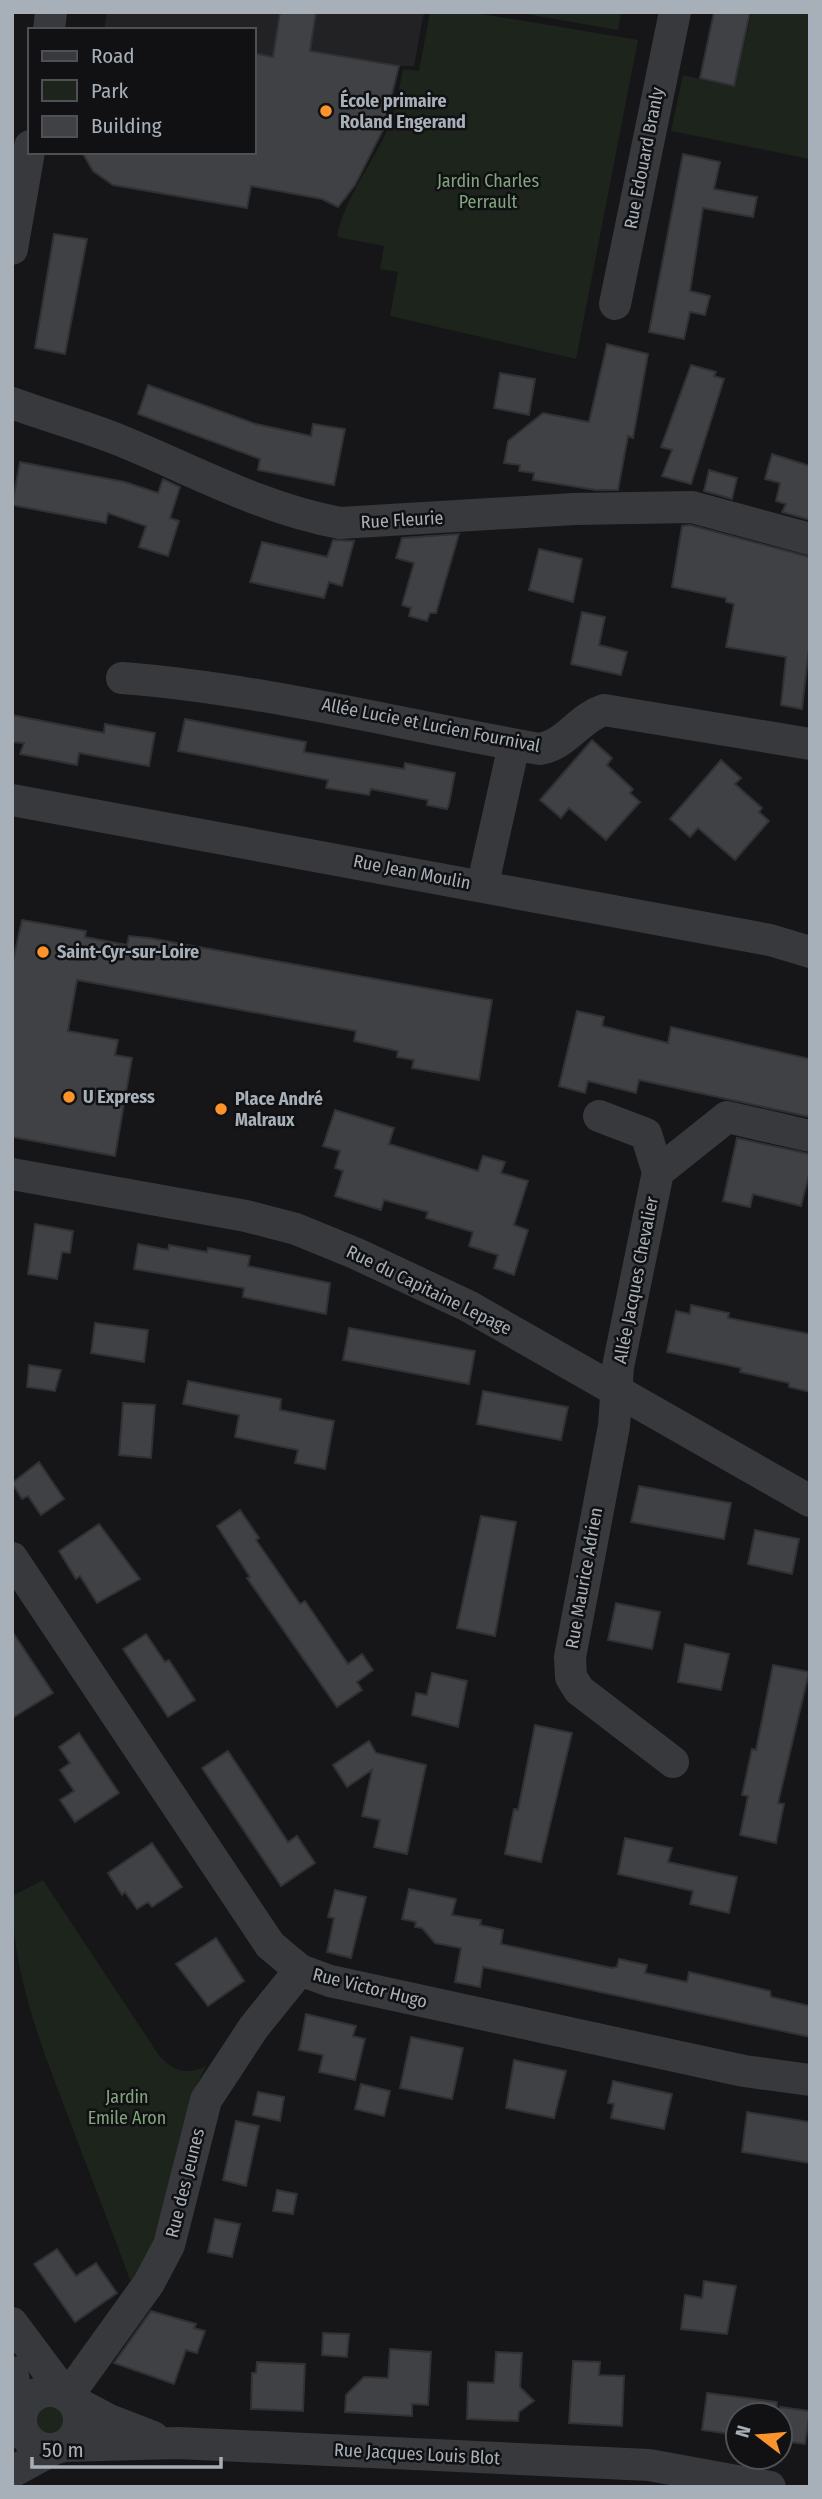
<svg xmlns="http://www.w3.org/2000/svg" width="822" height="2499" font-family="'Fira Sans Condensed',sans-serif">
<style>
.built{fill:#222225}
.green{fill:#1c241c}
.building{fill:#404145;stroke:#303134;stroke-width:2}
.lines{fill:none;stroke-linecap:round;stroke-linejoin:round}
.minor{stroke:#37393d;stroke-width:32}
.poi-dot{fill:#fc942b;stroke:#111113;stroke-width:2.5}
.labels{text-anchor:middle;stroke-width:5;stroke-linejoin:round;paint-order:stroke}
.poi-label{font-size:18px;font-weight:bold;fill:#a7b0b9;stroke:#111113;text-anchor:start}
.street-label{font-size:18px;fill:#a7b0b9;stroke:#111113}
.park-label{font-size:18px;fill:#81a57d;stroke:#111113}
</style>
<rect width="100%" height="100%" fill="#161618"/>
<path class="built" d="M107,12h317l-10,54h-15l-16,64 -37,69 -9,7 -11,-6 -75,-14 -138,-1 -14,-8 -12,-21 167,-4v-122h-150z"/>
<path class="green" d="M430,12h40l168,28 -62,319 -186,-43 8,-44 -18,-3 4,-23 -47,-9c7,-39 35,-72 51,-109 8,-18 11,-40 15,-59l16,2z
M514,12h107l-3,18z
M752,12h58v147l-139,-28 12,-56 51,12z
M43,1880l115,174c14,17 28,22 48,12 -37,68 -32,152 -74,219 -20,-54 -41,-108 -61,-161 -28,-73 -59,-149 -59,-228z
M34 2421a16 16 0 1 1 32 0a16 16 0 1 1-32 0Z"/>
<path class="building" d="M280,12h36l-6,39 89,15 -16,64 -28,55 -17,22 -16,-8 -71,-13 -4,22 -134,-23 -20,-14 -11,-19h172v-99l19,4z
M714,12h36l-16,74 -34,-8z
M683,154l37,8 -6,27 43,8 -4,20 -50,-9 -13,83 20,5 -5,19 -15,-3 -6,27 -35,-7z
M54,234l33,5 -22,115 -30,-6z
M607,344l41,10 -15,84 -5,-2 -10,54h-22l-63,-10 1,-7 -15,-2 1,-6 -16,-2 4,-22 35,-28 46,9z
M691,365l25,7 -2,4 10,3 -33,105 -29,-8 10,-26 -11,-3z
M500,373l35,6 -6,36 -35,-7z
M148,385l108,39 55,12 2,-12 32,5 -11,56 -76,-15 2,-11 -122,-45z
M772,454l38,12v54l-28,-8 4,-8 -10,-3 4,-18 -15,-4z
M20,462l105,20 33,11 5,-14 17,8 -10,31 9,3 -11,35 -29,-9 7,-21 -38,-13 -2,10 -94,-18z
M709,470l28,8 -5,21 -28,-8z
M690,525l120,32v82l-8,70 -21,-4 5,-48 -60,-10 8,-43 -8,-2v-4l-54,-11 10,-61z
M459,534l-23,79h-6l-3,8 -18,-5 2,-8 -9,-3 12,-42 -18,-5 6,-20z
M333,540l21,1 -12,45 -13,-4 -5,16 -74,-16 12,-40 65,15z
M539,549l43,10 -9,43 -44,-12z
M582,612l23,5 -6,28 28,7 -6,23 -50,-11z
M12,715l92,18 1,-9 50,9 -6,33 -70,-13 -2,12 -57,-11 4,-11 -12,-1z
M185,719l121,23 -2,10 100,17 1,-6 50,10 -6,31 -2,5 -20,-4 1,-5 -57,-11 -2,6 -43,-7 2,-8 -150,-29z
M592,740l20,18 -5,7 26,24 -3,4 10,9 -34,38 -37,-32 -8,10 -21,-18z
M721,760l20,18 -6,6 27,24 -3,4 10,9 -34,39 -37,-32 -8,9 -20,-18z
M22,920l64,11 -1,6 42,8 2,-9 20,2 343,62 -13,80 -67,-12 2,-8 -17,-3 1,-6 -44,-10 2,-10 -279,-51 -9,51 50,9 -3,15 17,3 -17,98 -103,-19v-172z
M577,1011l27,6 -2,9 66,17 3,-16 139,32v58l-171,-37 -3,13 -48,-12 -3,12 -26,-7z
M335,1110l59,18 -5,16 89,27 5,-15 22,6 -4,11 27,8 -14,44 14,5 -14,45 -20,-7 4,-13 -29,-9 4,-14 -47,-14 2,-6 -44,-12 -3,10 -46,-14 8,-25 -8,-3 5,-17 -17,-5z
M737,1138l73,16v17l-9,35 -48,-12 -3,13 -27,-6z
M35,1224l38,7 -3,22 -8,-1 -5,27 -29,-5z
M138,1244l30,6 1,-5 38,7 1,-4 42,8 -2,10 82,17 -4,31 -83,-17 1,-9 -110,-19z
M691,1305l38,8 -1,5 82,16v58l-21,-5v-4l-49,-11 1,-4 -74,-16 9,-41 14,3z
M95,1323l53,7 -4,32 -53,-9z
M349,1328l126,23 -6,33 -126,-24z
M29,1365l32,5 -6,21 -28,-4z
M188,1381l93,18 -1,11 54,11 -9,48 -30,-6 3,-13 -63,-13 4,-22 -56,-11z
M483,1391l85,16 -7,33 -84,-16z
M123,1403l32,2 -4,53 -32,-3z
M39,1462l25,37 -23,16 -13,-19 -6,3 -10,-16z
M639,1486l92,17 -7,36 -93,-17z
M240,1510l19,28 -3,2 44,64 5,-3 43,63 14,-10 11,16 -16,12 5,8 -25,17 -90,-129 3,-1 -33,-51z
M481,1516l35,6 -21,114 -38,-8z
M99,1524l41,55 -43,24 -17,-27 -4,3 -17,-28z
M755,1530l44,9 -7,35 -44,-10z
M616,1603l44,9 -8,37 -44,-9z
M12,1631l41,62 -41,25z
M146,1634l19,28 4,-2 26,40 -27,17 -45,-68z
M685,1644l44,10 -8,36 -43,-8z
M773,1665l36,7 -31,131 6,1 -8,39 -36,-8 8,-39 -6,-1 10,-46 4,1z
M432,1673l35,8 -9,46 -46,-12 4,-22 11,2z
M535,1725l37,8 -31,129 -36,-8 9,-45 4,1z
M79,1733l40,60 -44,29 -15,-22 14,-9 -14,-21 10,-7 -11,-16z
M369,1741l7,12 50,12 -19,89 -33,-7 6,-27 -18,-4 10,-46 -25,17 -14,-22z
M228,1751l60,91 9,-6 18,27 -34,23 -79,-118z
M625,1838l47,10 -4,14 69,15 -8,36 -39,-9 3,-13 -75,-17z
M152,1843l30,44 -30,20 -4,-5 -11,7 -12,-17 -3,3 -14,-22z
M409,1889l47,10 -4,16 29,5 -1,5 23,5 -2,14 111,24 5,-1 2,-8 28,6 -2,8 42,9 2,-10 81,19 1,6 39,9v31l-327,-70 -3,20 -25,-5 6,-34 -26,-5 -13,-15 -7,-1 1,-5 -14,-3z
M335,1890l31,7 -15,61 -24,-6 7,-34 -6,-1z
M216,1938l28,43 -36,25 -32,-42z
M306,2014l50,12 -3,10 12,3 -10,41 -36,-8 4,-17 -24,-5z
M411,2037l52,11 -11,51 -52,-11z
M514,2060l52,11 -12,47 -48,-10z
M613,2081l59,13 -8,35 -53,-11 3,-14 -6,-1z
M361,2084l29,7 -6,25 -29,-7z
M258,2092l26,5 -4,24 -27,-6z
M747,2112l63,10v41l-68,-11z
M236,2121l23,5 -13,60 -23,-6z
M277,2190l20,4 -4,20 -20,-3z
M215,2219l25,5 -8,33 -24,-5z
M57,2249l19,27 20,-13 21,30 -42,29 -41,-58z
M704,2281l32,5 -9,48 -46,-5 4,-34 17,3z
M151,2311l45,13 -2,4 11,3 -8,22 -11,-3 -12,34 -60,-21z
M323,2333l26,1 -2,23 -25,-2z
M390,2349l41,3 -3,53 -16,-1v12l-67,-4 1,-17 18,-18 24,1z
M496,2352l26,1 -2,34 14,14 -15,11 -1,9 -51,-2 1,-37 26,1z
M573,2361l27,1 -1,13 25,1 -2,50 -53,-3z
M257,2362l48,2 -2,47 -52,-2 1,-36h4z
M707,2393l70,9 -1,13h-38v20l-36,-5z
M780,2407l30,4 -5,33 -25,-3z"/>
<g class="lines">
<path class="minor" d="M49,30l2,-18
M12,249l18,-103
M615,304l60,-292
M12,403c35,13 72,23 107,37 72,29 143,69 221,83l234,-14 118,-2 118,32
M122,678c142,11 279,47 418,71 27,-5 39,-31 64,-39l206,34
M12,800l758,140 40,12
M486,870l28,-125
M599,1116l47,18 12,38
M12,1174l234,42 50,13 61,25 111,52 342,195
M12,1558l258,387 30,25 30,11 414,90 66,9
M673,1762l-94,-72 -8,-13 -1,-20 44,-231 4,-59 40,-195 69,-55 83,19
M12,2323l53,71
M12,2372l9,41
M21 2420a29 29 0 1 1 58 0a29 29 0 1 1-58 0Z
M67,2397l82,-114 20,-38 37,-145 48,-73 46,-57
M71,2400l38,20 44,17
M63,2446l115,-3 471,22 121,22
M12,2472l42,-23"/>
</g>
<g class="poi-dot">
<circle cx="326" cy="111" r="7"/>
<circle cx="43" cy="952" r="7"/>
<circle cx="69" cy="1097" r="7"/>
<circle cx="221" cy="1109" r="7"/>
</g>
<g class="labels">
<g class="poi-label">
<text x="340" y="107">École primaire<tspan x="340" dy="21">Roland Engerand</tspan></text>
<text x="57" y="958">Saint-Cyr-sur-Loire</text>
<text x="83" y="1103">U Express</text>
<text x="235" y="1105">Place André<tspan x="235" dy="21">Malraux</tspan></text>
</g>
<g class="street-label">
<text transform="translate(644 158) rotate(-79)" y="6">Rue Edouard Branly</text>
<text transform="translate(402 520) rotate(-3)" y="6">Rue Fleurie</text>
<text transform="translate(431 725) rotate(11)" y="6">Allée Lucie et Lucien Fournival</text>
<text transform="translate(412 872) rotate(11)" y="6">Rue Jean Moulin</text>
<text transform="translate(636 1280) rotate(-79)" y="6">Allée Jacques Chevalier</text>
<text transform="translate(429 1290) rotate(26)" y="6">Rue du Capitaine Lepage</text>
<text transform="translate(584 1578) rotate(-80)" y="6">Rue Maurice Adrien</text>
<text transform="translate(370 1988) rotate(14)" y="6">Rue Victor Hugo</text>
<text transform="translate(185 2183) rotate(-76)" y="6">Rue des Jeunes</text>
<text transform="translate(417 2454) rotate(3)" y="6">Rue Jacques Louis Blot</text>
</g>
<g class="park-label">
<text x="488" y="187">Jardin Charles<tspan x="488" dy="21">Perrault</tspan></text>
<text x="127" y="2103">Jardin<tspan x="127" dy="21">Emile Aron</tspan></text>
</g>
</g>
<rect width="822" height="2499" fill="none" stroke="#a7b0b9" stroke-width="28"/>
<rect x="28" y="28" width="228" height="126" fill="#111113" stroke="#4d5155" stroke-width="2"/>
<rect x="42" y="51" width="35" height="10" fill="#37393d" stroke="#4d5155" stroke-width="2"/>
<text x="91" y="63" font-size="21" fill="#a7b0b9">Road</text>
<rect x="42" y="80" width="35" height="21" fill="#1c241c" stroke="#4d5155" stroke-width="2"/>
<text x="91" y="98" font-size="21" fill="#a7b0b9">Park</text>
<rect x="42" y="116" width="35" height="21" fill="#404145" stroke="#4d5155" stroke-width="2"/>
<text x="91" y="133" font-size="21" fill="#a7b0b9">Building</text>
<g transform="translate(759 2436) rotate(286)"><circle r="33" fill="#111113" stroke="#4d5155" stroke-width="2"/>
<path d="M0-5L12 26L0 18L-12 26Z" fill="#fc942b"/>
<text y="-10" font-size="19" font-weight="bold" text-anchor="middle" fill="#a7b0b9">N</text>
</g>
<path d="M32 2457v10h189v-10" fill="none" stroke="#a7b0b9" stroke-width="3.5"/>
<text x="42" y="2457" font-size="21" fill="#a7b0b9" stroke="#111113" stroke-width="5" paint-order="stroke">50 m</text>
</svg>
